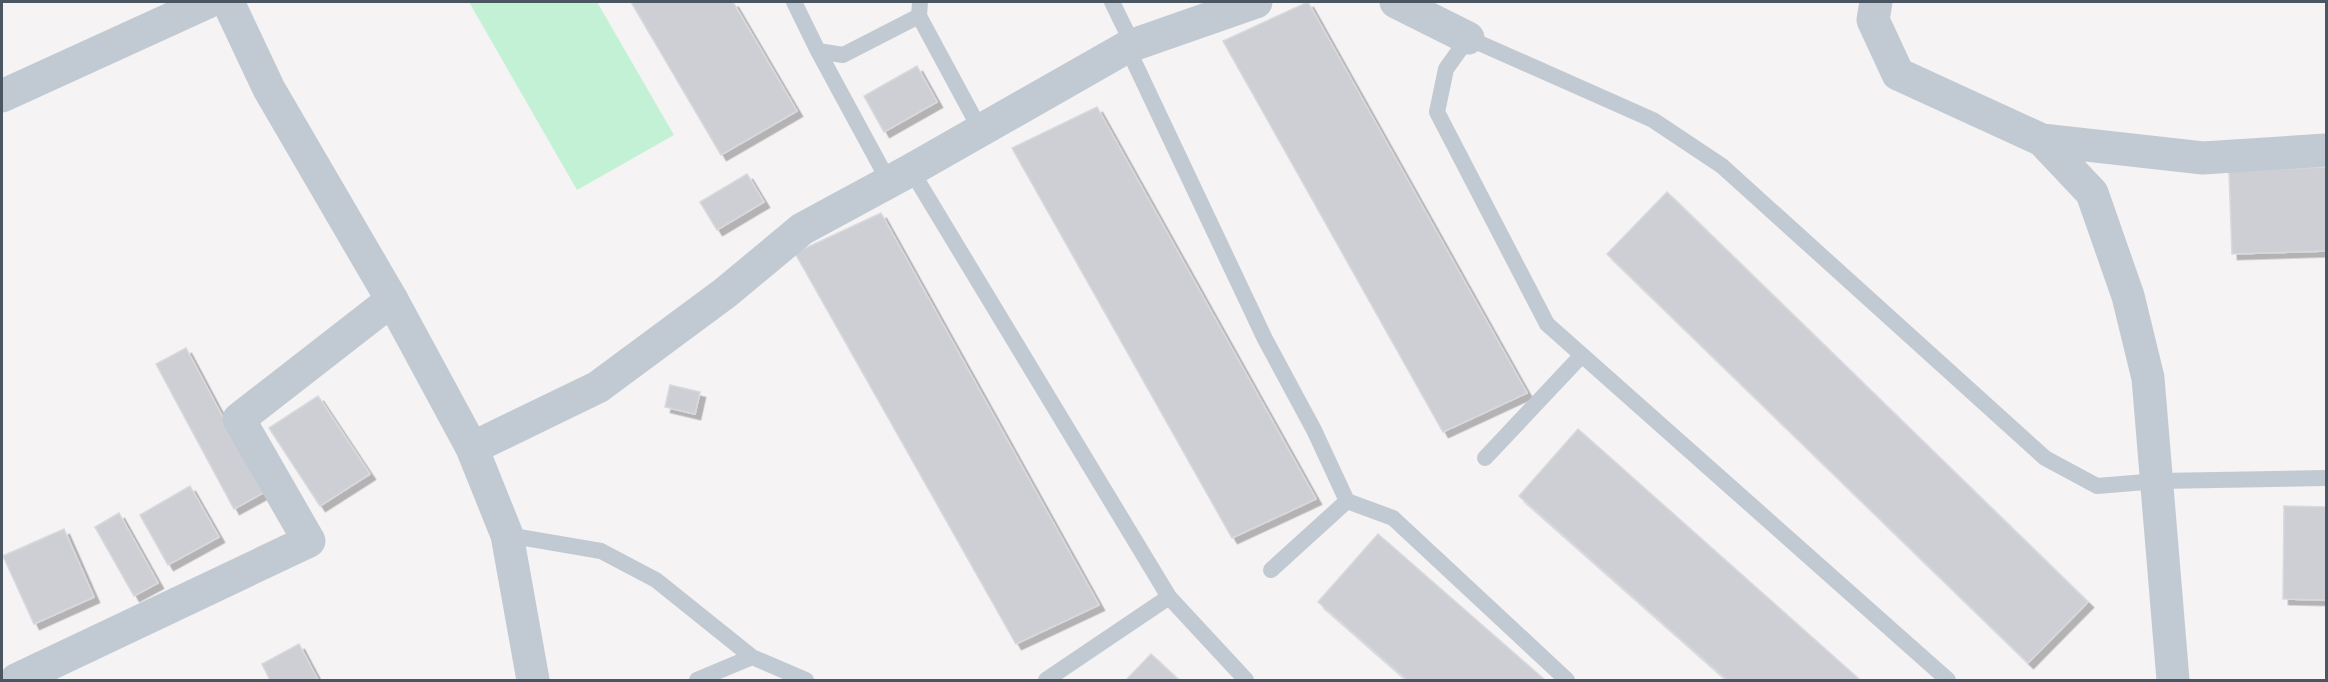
<svg xmlns="http://www.w3.org/2000/svg" width="2328" height="682" font-family="'Golos Text',sans-serif">
<style>
.green{fill:#c3f1d5}
.building{fill:#cdcfd5;stroke:#d7d9de;stroke-width:1.5;filter:url(#shadow)}
.lines{fill:none;stroke-linecap:round;stroke-linejoin:round}
.service{stroke:#c1cad2;stroke-width:16}
.minor{stroke:#c1cad2;stroke-width:33}
.tertiary{stroke:#c1cad2;stroke-width:33}
</style>
<defs>
<filter id="shadow"><feDropShadow dx="5.5" dy="5.5" stdDeviation="0" flood-color="#0004"/></filter>
</defs>
<rect width="100%" height="100%" fill="#f5f3f3"/>
<path class="green" d="M469,2h128l77,133 -97,55z"/>
<path class="building" d="M631,2h102l64,109 -76,44z
M1308,2l219,391 -84,39 -220,-391z
M917,66l20,36 -53,30 -20,-36z
M1097,107l219,392 -84,39 -220,-390z
M2326,167v84l-94,3 -3,-83z
M747,174l17,28 -47,28 -17,-28z
M1667,192l421,410 -60,61 -421,-409z
M881,213l218,392 -83,39 -221,-391z
M186,348l77,145 -29,16 -78,-145z
M670,385l30,7 -5,22 -30,-7z
M318,396l52,78 -50,32 -51,-78z
M1578,429l282,251h-133l-208,-184z
M190,486l29,51 -51,28 -28,-50z
M2284,506l42,1v93l-43,-1z
M119,513l39,70 -24,13 -39,-69z
M64,529l30,68 -60,27 -31,-68z
M1378,534l167,146h-138l-89,-78z
M299,644l19,36h-48l-8,-16z
M1151,654l28,26h-53z"/>
<g class="lines">
<path class="service" d="M794,2l24,49 25,4 76,-39 1,-14
M1112,2l21,43
M919,16l62,115
M1127,47l138,292 49,91 33,71 46,17 174,162
M818,51l71,131
M911,170l258,427 77,83
M1485,458l97,-103
M507,535l94,16 55,29 96,77
M1271,570l76,-69
M697,680l55,-23 54,23
M1046,680l123,-83
M1948,680l-401,-356 -110,-212 9,-43 22,-31 185,82 69,46 323,292 52,28 61,-5 168,-3"/>
<path class="minor" d="M1396,2l72,36
M1876,2l-3,18 25,54 144,66 161,18 123,-8
M2,96l206,-94
M2042,140l50,53 36,103 20,82 25,302
M472,448l126,-61 127,-94 77,-64 109,-59 216,-123 129,-45
M16,680l293,-139 -70,-122 153,-119"/>
<path class="tertiary" d="M228,2l41,87 123,211 80,148 35,87 26,145"/>
</g>
<rect width="2328" height="682" fill="none" stroke="#4a5661" stroke-width="6"/>
</svg>
